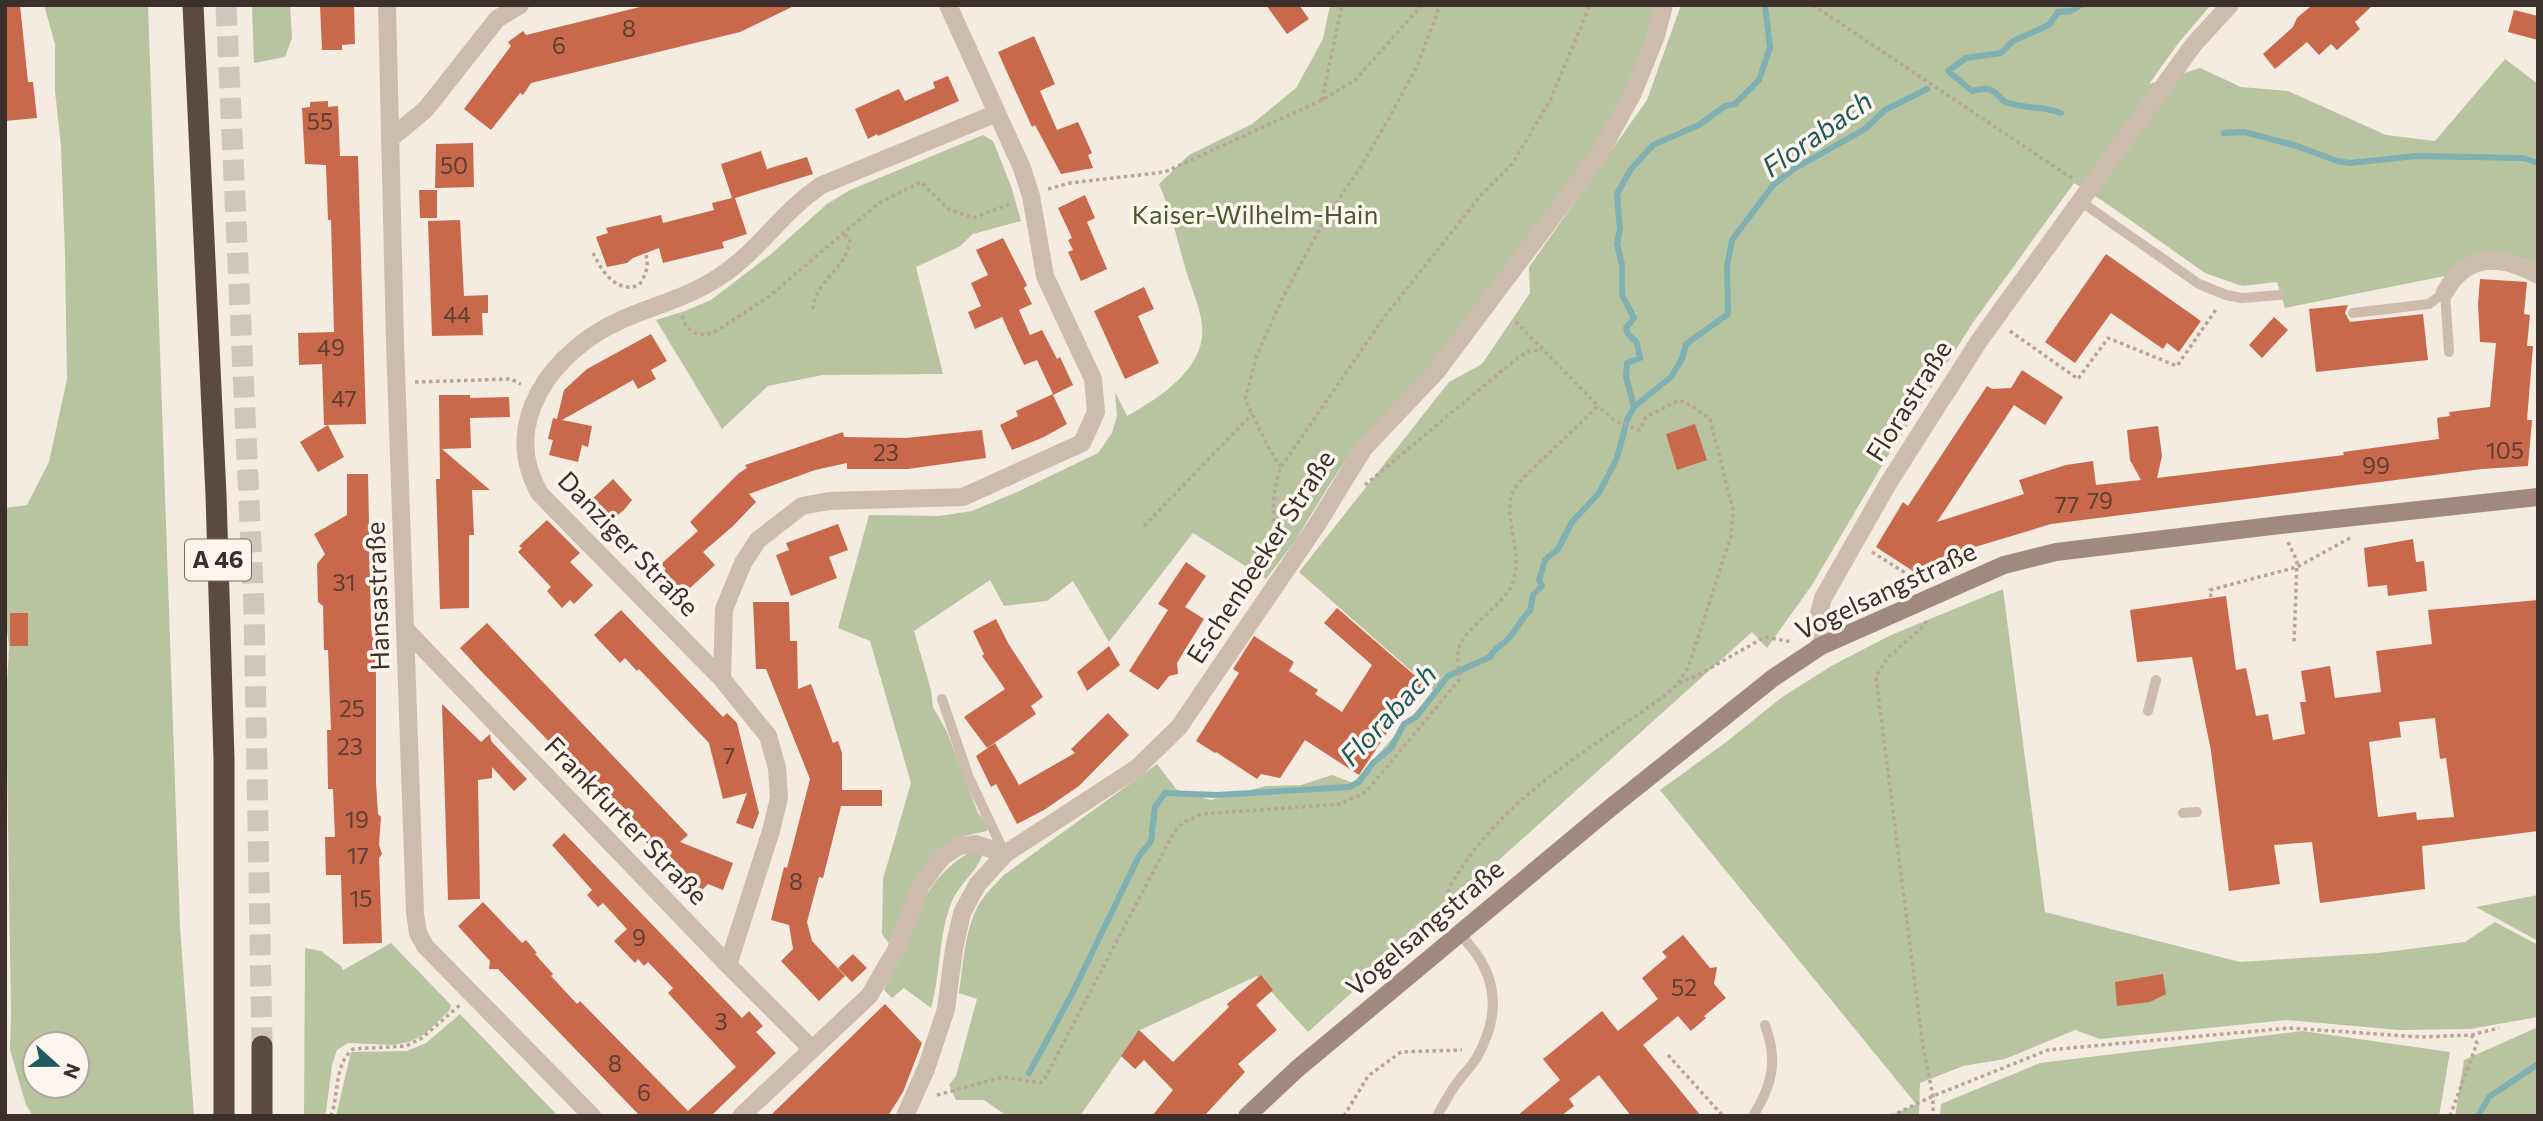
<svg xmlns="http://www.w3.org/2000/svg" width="2543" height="1121" font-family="Commissioner,sans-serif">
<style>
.green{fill:#b8c4a0;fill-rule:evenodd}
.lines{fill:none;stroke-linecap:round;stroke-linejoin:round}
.stream{stroke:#7fb0b2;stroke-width:6}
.building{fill:#c8694b;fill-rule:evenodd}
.highway-tunnel{stroke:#cfc6bd;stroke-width:21;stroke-dasharray:21 10;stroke-linecap:butt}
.path{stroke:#b9a596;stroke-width:3.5;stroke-dasharray:3.5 3.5;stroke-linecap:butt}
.lane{stroke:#cdbbac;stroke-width:10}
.street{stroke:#cdbbac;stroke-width:18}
.secondary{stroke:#a18a7d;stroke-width:18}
.highway{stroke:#5c4a42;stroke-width:21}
.labels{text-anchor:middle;stroke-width:7;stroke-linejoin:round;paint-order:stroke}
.number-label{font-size:23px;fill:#5e3e33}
.shield{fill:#fbf5ee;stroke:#756b66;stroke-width:2}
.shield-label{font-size:24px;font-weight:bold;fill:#3b302b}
.park-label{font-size:26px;fill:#4a5a2e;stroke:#fbf5ee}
.street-label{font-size:26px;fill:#3b302b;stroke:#fbf5ee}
.water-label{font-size:28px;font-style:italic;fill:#1f5a5e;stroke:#fbf5ee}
</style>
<rect width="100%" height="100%" fill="#f4ebe1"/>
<path class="green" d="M44,5h104l32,922 14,189h-161l-7,-11 -16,-55 1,-38 -5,-312 3,-53 -4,-32v-107l22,-3 22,-43 18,-83 -2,-123 -4,-110 -6,-55v-47zM35,1044h42v42h-42z
M252,5h38l2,33 -7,19 -31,6z
M1330,5h327l-14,42 -26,64 -30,50 -152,201 -77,80 -30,45 -33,54 -29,38 -73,-46 -84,109 -36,-61 -26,20 -43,5 -14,-26 -76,51 17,59 2,17 14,25 31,81 11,12 -2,6 -23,5 -18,8 -56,101 -8,-11 1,-55 28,-96 -41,-142 -32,-13 31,-113 70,1 33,-5 45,-19 81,-39 14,-20 5,-17 -2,-24 12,24c32,-18 80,-48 75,-91 -2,-19 -12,-40 -17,-58 -8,-28 -14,-56 -26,-83l30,-29 63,-31 44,-36 27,-49z
M1681,5h530l-31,36 -31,43 51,-16 41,19 47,4 98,44 49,6 70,-82 33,25v181l-12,-6 -26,-2 -55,19 -160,32 -8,-26 -35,4 -37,-13 -99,-70 -32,-20 -102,141 -86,135 -74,126 -45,63 -15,-16 -444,400 -51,-56 -117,54 -60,86h-73l-23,-16h-28l-7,-15 7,-9 21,-77 -18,-6c4,-26 5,-58 17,-83 6,-14 18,-24 28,-35l153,-111 20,26 34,10 55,-14 35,-1 31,-10 21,8 81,-92 -135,-119 150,-190 33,-18 48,-71 -1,-26 118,-167z
M983,135l10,6 18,45 10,35 -48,13 -14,13 -43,20 27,107 -120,1 -55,11 -46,43 -66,-109 29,-9 26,-11 59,-45 57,-51 23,-14z
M2003,589l42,323 195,50 138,-9 87,-11 30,-20 43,23v72l-68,12 -71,1 -112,-10 -187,19 -25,-9 -70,29 -42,7 -43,17 -1,33h-29l26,-12 -256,-314 65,-47 56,-45 52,-33 58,-30z
M975,850l5,2 2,4c-6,17 -23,28 -30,45 -14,34 -11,72 -21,107l-27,-20 -12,10 -8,-8c26,-52 34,-113 91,-140z
M2538,895v46l-62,-34z
M391,943l60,62 -1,5 -25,24 -16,8 -16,3 -45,-2 -11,7 -5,15 -6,47 -3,4h-19l1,-168 16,3 20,15 2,4z
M460,1014l98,102h-222l15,-64 56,-1 19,-8z
M2538,1027v89h-83l9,-56z
M2302,1031l148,21 -11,64h-499l1,-12 99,-41z"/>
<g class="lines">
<path class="stream" d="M2061,113c-18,-7 -37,-4 -55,-11 -7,-3 -10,-12 -18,-13 -4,-1 -12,1 -16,2l-24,-20 18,-13 35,-5 12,-12 36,-16 9,-13 13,-1 10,-6
M2224,133l20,-1 53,14 40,15 13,2 66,-7 107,2 15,5
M1634,407l-8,-30 1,-14 13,-5 -3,-15 -9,-9 -2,-6 8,-10 -12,-23v-30l-5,-21 3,-15 -3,-35 14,-25 22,-24 46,-20 26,-19 10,-2 24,-24 11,-32 -5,-43
M1029,1073l44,-81 66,-136 12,-15 4,-34 10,-14 52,2 132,-8 10,-5 14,-19 18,-15 13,-24 12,-7 32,-41 42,-19c4,-9 10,-10 16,-16 9,-8 16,-24 24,-30l3,-16 9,-9 -3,-6 6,-20 13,-11 14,-27 27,-29 18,-35 10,-38 7,-13 37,-30 11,-18 4,-15 42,-30 -1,-47 5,-27 42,-56 20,-15 71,-40 20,-19 42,-21
M2478,1116l11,-19 49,-33"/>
</g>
<path class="building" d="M5,5h15l8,77h5l4,36 -32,3z
M320,5h34l1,39 -13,1v5h-20z
M648,5h148l-56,27 -209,51 -8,12 -3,-2 -29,37 -27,-21 47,-63 -3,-4 15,-11 3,4z
M1266,5h33l10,14 -22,15z
M2312,5h61l-18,17 5,7 -23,21 -6,-6 -12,11 -12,-13 -32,27 -12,-15 30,-27 4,-9z
M2514,10l24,6v24l-30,-8z
M1034,36l21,48 -15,7 17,39 21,-8 14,31 -4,2 5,13 -32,6 -26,-49 -3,2 -22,-48 -12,-27z
M948,76l11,25 -81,35 -1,-2 -9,5 -13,-30 44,-20 6,12 30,-13 -2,-6z
M328,101v6l10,-1 2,50h18l8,268 -42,1 -2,-61 -23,1 -1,-32 36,-1 -3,-112h-3l-2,-55 -21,-1 -3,-56 8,-1v-5z
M473,143l1,44 -39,1 1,-44z
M761,151l6,18 40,-12 6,17 -78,24 12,36 -25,8 2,6 -61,15 -4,-15 -26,10 -6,5 -20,4 -11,-30 12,-4 -2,-5 55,-13 2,8 51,-13 -2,-7 20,-5 -11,-34z
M419,190h18v28h-17z
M1085,195l10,23 -8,4 20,47 -26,12 -13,-29 5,-2 -5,-10 4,-2 -14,-30z
M460,220l4,76 24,-1v18h-6l1,22 -51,1 -4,-115z
M1003,238l24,47 -3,3 8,16 -13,6 11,25 12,-5 15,29 3,-2 13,28 -20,10 14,29 -23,13 -32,13 -12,-25 18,-9 -2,-5 37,-17 -16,-34 -13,5 -22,-48 -27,12 -7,-17 13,-6 -10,-23 17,-8 -12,-25z
M2106,254l95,67 -22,31 -12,-9 -4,6 -52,-36 -36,50 -30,-21z
M2480,279l47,3 -3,32 6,1 -3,31h6l-6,74h5l-4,46 -46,3 -431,55 -86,26 -52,21 -37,-24 27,-45 5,4 79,-120 5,3 19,-1 11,-18 41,27 -18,28 -31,-20 -77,117 87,-28 -5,-14 47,-15 27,-4 3,24 45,-5 -11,-20 -3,-30 31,-4 4,30 -5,22 187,-23 -1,-3 96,-13 -2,-21 13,-2 -1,-4 41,-5 6,-64 -16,-1 -2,-38z
M1144,287l10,22 -16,7 21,47 -34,16 -31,-68z
M2348,305l-3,8 5,9 73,-8 5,46 -112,12 -7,-63z
M2274,317l14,13 -26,28 -13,-13z
M651,334l16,27 -16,9 5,9 -18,10 -5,-9 -71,40 30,6 -4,21 -6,-2 -4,17 -29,-7 4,-15 -5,-1 5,-21 4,1 7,-29 23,-21z
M439,395h31v3l39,-1 1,20 -40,1 1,30 -29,1 48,41h-18l2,45h-5v73l-29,1 -4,-130h4z
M1695,424l12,36 -30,10 -11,-36z
M328,425l16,32 -26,15 -18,-30z
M982,430l4,28 -78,11h-61v-6l-32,7 -66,24 7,8 -23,24 -30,26 12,13 -41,38 -21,-22 13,-12 -5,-5 37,-33 -8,-9 49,-49 8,-5 -2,-3 98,-33 1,5 62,1z
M347,474h21l3,149 1,14h3l1,41v105l2,31 3,3 -2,28 3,9 -3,4 3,85 -39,1 -2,-69h-15l-1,-38h10l-2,-48h-5l-1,-59h4l-3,-80h-4l-1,-44 -5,-4 -1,-38 8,-10 -11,-20 33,-19z
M613,479l19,21 -8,10 -16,13 -20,-20z
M547,520l33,33 -10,9 23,23 -19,19 -4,-4 -8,8 -15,-17 4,-4 -33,-35 4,-4 -3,-2z
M838,524l10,26 -19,7 8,21 -46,18 -15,-41 13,-5 -3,-7z
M2413,539l3,23 8,-1 3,30 -39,5 -1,-11 -19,2 -4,-39z
M1186,562l20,14 -21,31 19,12 -27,44 1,11 -9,2 -11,14 -29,-19 39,-61 -10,-6z
M2226,596l10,74 10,-2 10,48 12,-2 5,26 32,-6 -5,-32h6l-5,-31 29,-5 5,32 46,-6 -5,-41 56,-7 -4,-34 110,-10v231l-116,15 3,43 -105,14 -8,-61 -38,3 6,39 -51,7 -18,-140 -19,-94 -55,5 -7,-52zM2435,718l5,41 6,-1 8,59 -37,3 -1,-8 -38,5 -9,-75 32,-5 -2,-15z
M753,602h36l1,39h7l1,48 13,-5 22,59 5,-2 4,12v37h40v16h-41l-18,72 -4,-1 -12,45 5,19 33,35 -26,25 -38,-40 12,-12 -4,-24 -18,-5 13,-53 3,1 23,-89 -44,-110h-10z
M1337,608l91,79 -14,15 -4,-4 -51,77 -54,-35 -25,38 -19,-4 -4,5 -41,-27 -1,1 -19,-12 43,-68 -6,-4 21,-33 40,26 -5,9 29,19 -3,4 27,18 30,-47 -48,-42z
M621,610l102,107 4,-4 10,10 22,90 -6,16 -17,-6 11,-30 -24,6 -14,-56 -70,-74 -2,2 -12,-13 -5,5 -26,-28z
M10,613h18v33h-18z
M996,619l12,24 35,54 -12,9 5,8 -49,34 -23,-31 41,-28 -23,-33 2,-2 -11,-23z
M487,623l201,212 -8,7 53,21 -10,27 -15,-6 -11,11 -217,-225 -20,-22z
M1109,646l11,19 -33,26 -10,-19z
M442,704l39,38 9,-8 1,7 36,38 -13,12 -22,-24v11l-14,2 2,119 -32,1z
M1108,713l21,22 -50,51 -35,24 -27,14 -21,-40 -5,3 -15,-31 19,-13 24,42 56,-32 -4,-4z
M564,833l178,185 7,-7 14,15 -7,6 20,21 -65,63h-71l-142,-147h-9l1,-8 -32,-35 25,-24 39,41 4,-3 11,13 -2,1 18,20 -2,2 26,28 3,-3 108,110 48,-44 -68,-74 5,-5 -25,-26 -4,4 -6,-7 -3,4 -21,-22 13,-12 -24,-26 -5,4 -11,-12 5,-5 -40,-45z
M1683,935l27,33 7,-1 -3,17 12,14 -22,18 2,2 -15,13 -13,-15 -35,29 58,71h-70l-32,-41 -30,24 5,7 -13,10h-44l43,-36 -17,-21 59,-48 16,20 40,-32 -16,-21 25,-21 -5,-5z
M853,954l14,14 -15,14 -14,-14z
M2163,974l3,20 -16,8 -33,4 -2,-24z
M1261,975l12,15 -17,15 21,25 -39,34 7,8 -41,44h-52l21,-26 -29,-30 -9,9 -14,-13 18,-26 34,32 56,-55 -2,-3z
M885,1004l37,39 -19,49 -15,24h-118z"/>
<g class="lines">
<path class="highway-tunnel" d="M226,5l28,604 8,437"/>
<path class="path" d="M1813,5l260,174
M1322,100l20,-95
M1048,189l22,-6 95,-11 157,-72 33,-20 67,-75
M593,253c9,18 23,41 46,32 7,-10 10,-19 7,-30
M813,309c2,-29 35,-41 37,-69l-7,-8
M682,316l4,10 8,7 11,2 11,-4 51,-33 112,-95 42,-21 27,27 25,9 39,-15
M2010,331l68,48 30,-41 69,28 40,-58
M415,382l96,-3 10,5
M1281,467c-15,-21 -24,-44 -36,-67l11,-43 26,-58 41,-76 37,-55 32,-55 26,-49 22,-59
M1365,485l151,-126 13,-8 13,-1
M1144,526l108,-112
M2288,542l9,19 -3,82
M1277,549c-5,-27 -6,-57 4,-82l104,-151 97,-122 30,-30 38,-63 40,-96
M1872,552l40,25 3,7
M2211,597l-1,-7 87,-23 53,-29
M1926,621l-1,4 -38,33 -11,19 47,370 10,49v20
M1679,683l17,-7 69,-39 27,5
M1445,920c0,-8 0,-18 2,-26 5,-14 14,-25 22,-37 51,-70 129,-113 198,-163l11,-11 10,-15 43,-132 2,-26 -23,-91 -18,-13 -13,-6 -33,17 -6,13 -25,-9 -17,-15
M1668,1055l55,61
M937,1095l66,-18 37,6 4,-3 130,-248 10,-10 18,-8 138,-10 26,-12 94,-113c-1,-9 -3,-17 -2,-27 3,-23 43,-44 54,-67 13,-29 -9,-65 0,-91 2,-5 6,-10 9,-14l77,-74 -82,-84
M331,1116c8,-21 3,-52 22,-67l53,-3 16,-8 38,-33
M1344,1116l24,-40 33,-24 61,-2
M1891,1116l42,-20 115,-46 241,-22 132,9 50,-2 28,-7
M2450,1116l27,-73 -6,-8"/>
<path class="lane" d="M2080,201l119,83 27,11 16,3 38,-3
M2353,313l76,-9 16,-12 4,60
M942,699l27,79 36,76
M2148,711l8,-31
M2183,813l14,-1
M1437,1116c7,-13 14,-26 23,-37 5,-7 13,-14 17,-22 26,-46 20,-87 -18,-123
M1753,1116c20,-32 25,-56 12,-91"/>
<path class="street" d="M387,5l8,337 20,571 3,20 7,13 167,170
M390,139l36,-30 71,-90 23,-14
M2445,292c22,-40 57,-37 93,-17
M405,629l323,336 83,83
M1821,646l-3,-29 5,-19 66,-116 90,-141 215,-297 36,-39
M722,679l2,-70 19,-46 15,-23 44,-34 27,-5 134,-4 119,-54 14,-31 -3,-33 -48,-103 -14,-80 -9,-28 -74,-163
M728,965l43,-134 8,-33 -2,-30 -9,-32 -46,-57 -182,-185c-42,-72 14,-144 81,-174 34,-15 66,-22 98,-43 39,-25 64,-67 103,-92l175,-72
M741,1116l128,-120 27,-46 25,-65 21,-28 17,-11 17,-2 29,10
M905,1116l21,-47 20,-60 8,-60 8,-36 15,-28 28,-31 132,-86 42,-41 137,-201 48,-78 73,-77 162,-216 34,-62 23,-57 8,-31"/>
<path class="secondary" d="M1247,1116l50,-47 312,-260 164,-131 48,-32 183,-81 52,-13 224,-27 258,-28"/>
<path class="highway" d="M193,5l23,490 8,264v357
M262,1116v-70"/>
</g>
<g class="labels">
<g class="number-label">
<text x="629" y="37">8</text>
<text x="559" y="54">6</text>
<text x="320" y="130">55</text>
<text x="454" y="174">50</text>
<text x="457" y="323">44</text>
<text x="331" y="356">49</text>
<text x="344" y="407">47</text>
<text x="2505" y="459">105</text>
<text x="886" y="461">23</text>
<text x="2376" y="474">99</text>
<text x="2100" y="509">79</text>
<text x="2067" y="513">77</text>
<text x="344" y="591">31</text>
<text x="352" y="717">25</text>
<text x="350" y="755">23</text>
<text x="729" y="764">7</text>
<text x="357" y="828">19</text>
<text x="358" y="864">17</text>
<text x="796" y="890">8</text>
<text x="361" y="907">15</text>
<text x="639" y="946">9</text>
<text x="1684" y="996">52</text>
<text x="721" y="1030">3</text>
<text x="615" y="1072">8</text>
<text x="644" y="1101">6</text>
</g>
<rect class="shield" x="185" y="539.5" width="66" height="41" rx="5"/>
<g class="shield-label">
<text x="218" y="568">A 46</text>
</g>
<g class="park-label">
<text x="1255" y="224">Kaiser-Wilhelm-Hain</text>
</g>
<g class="street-label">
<text transform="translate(1909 401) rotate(-58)" y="9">Florastraße</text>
<text transform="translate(628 544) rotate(46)" y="9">Danziger Straße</text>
<text transform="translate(1261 557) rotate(-57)" y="9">Eschenbeeker Straße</text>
<text transform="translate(1886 591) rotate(-25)" y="9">Vogelsangstraße</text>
<text transform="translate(378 596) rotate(-92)" y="9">Hansastraße</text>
<text transform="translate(626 821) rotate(46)" y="9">Frankfurter Straße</text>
<text transform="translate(1425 928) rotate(-40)" y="9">Vogelsangstraße</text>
</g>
<g class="water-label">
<text transform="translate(1817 134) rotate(-35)" y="10">Florabach</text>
<text transform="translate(1388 715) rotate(-47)" y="10">Florabach</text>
</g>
</g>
<rect width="2543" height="1121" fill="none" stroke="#3b302b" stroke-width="14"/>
<g transform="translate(56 1065) rotate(111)"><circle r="33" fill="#fbf5ee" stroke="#aea6a0" stroke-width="2"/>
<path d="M0-5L12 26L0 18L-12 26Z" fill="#1f5a5e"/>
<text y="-10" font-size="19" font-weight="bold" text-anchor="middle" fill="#3b302b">N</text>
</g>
</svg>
